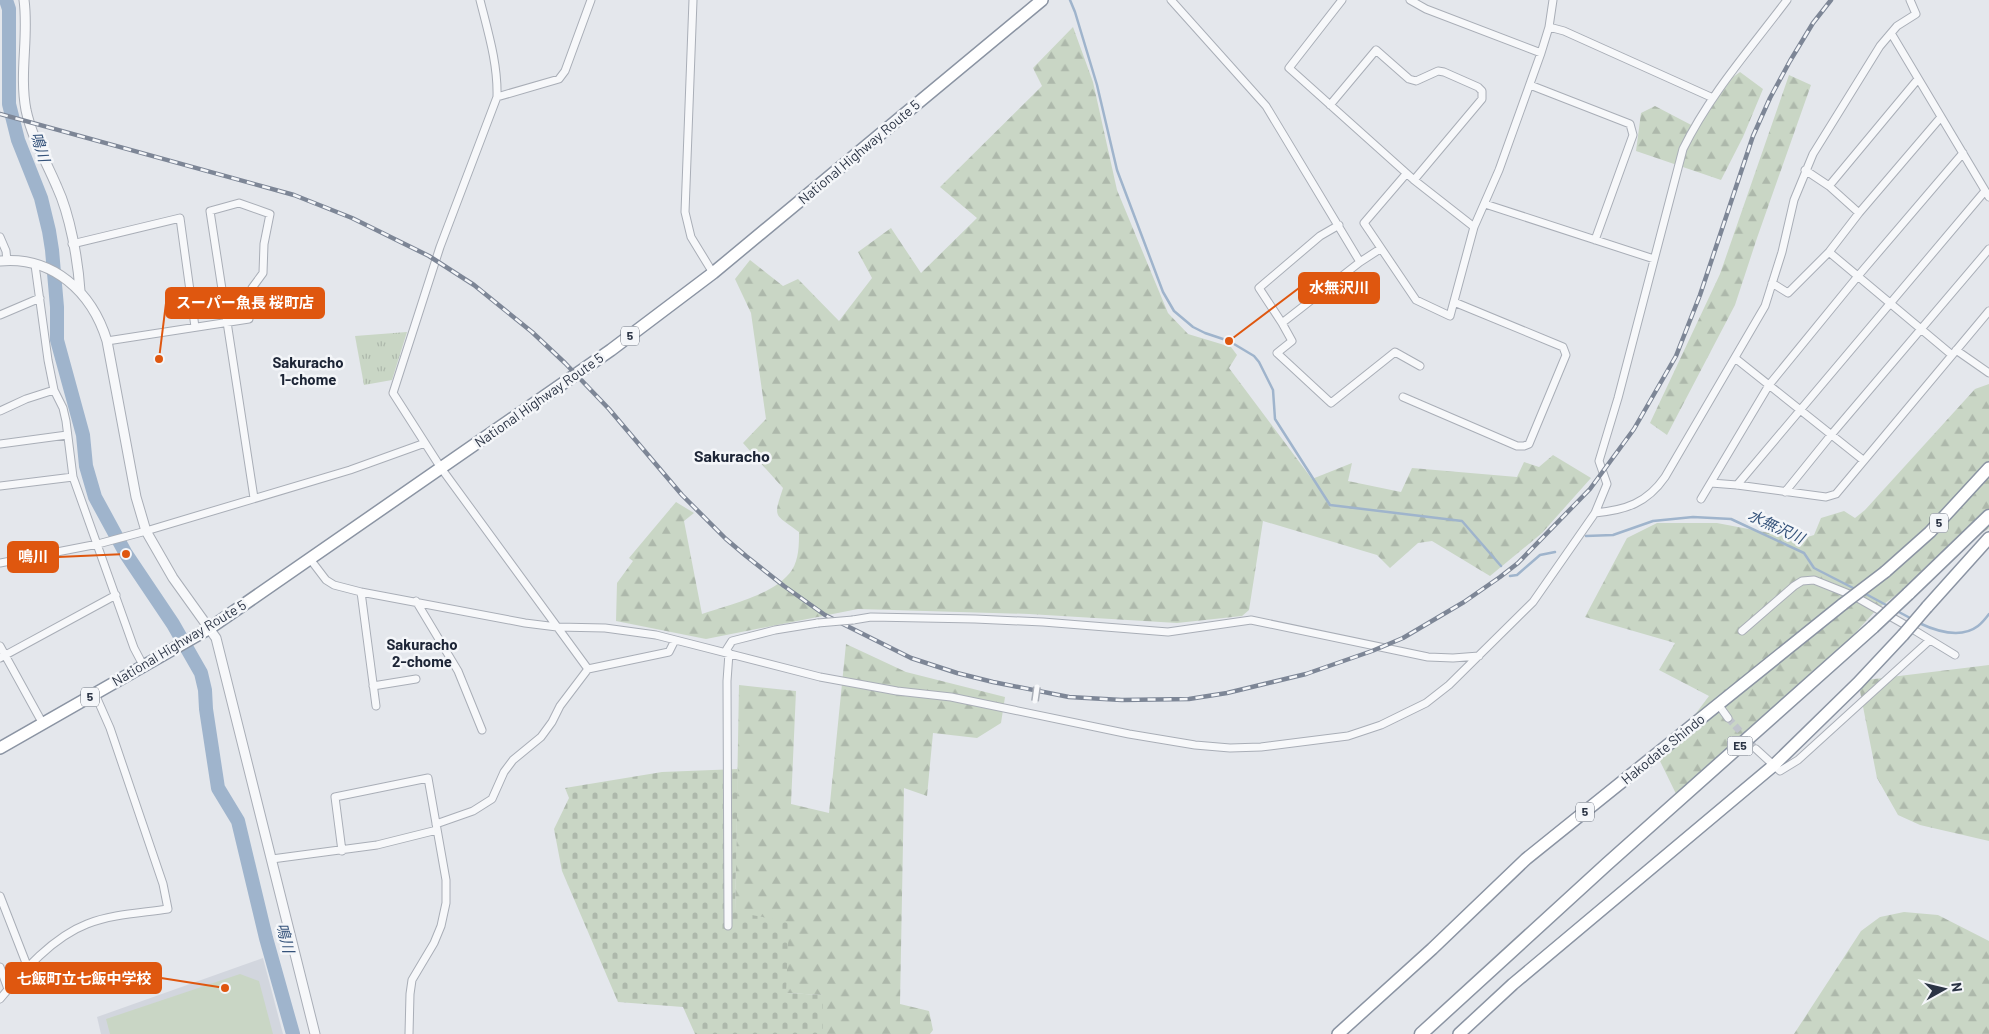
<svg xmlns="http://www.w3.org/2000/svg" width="1989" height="1034" font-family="Barlow,'Noto Sans JP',sans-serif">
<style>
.built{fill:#d2d6de}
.grass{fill:url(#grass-tufts)}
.forest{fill:url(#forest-firs)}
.cemetery{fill:url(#cemetery-stones)}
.pitch{fill:#c9d6c5}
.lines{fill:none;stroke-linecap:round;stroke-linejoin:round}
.stream{stroke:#9fb4cc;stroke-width:2.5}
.river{stroke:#9fb4cc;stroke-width:14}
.minor-tunnel{stroke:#bfc3cb;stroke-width:7;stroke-dasharray:7 3.5;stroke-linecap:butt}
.minor-casing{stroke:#a9aeb7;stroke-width:9}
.tertiary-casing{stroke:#a9aeb7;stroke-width:11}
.trunk-casing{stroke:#8b94a3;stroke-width:14}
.motorway-casing{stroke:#8b94a3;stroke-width:15}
.minor{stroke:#f7f8fa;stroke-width:7}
.tertiary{stroke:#f7f8fa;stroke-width:9}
.trunk{stroke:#fff;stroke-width:11}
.motorway{stroke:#fff;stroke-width:12}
.rail-casing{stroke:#7d8696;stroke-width:4.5}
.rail{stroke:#f4f6f9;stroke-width:2.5;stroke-dasharray:8;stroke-linecap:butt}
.pedestrian-bridge-casing{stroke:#a9aeb7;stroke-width:8;stroke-linecap:butt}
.minor-bridge-casing{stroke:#a9aeb7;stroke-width:9;stroke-linecap:butt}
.trunk-bridge-casing{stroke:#8b94a3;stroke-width:14;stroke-linecap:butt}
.motorway-bridge-casing{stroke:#8b94a3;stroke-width:15;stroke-linecap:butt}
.pedestrian-bridge{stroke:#f7f8fa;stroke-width:5}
.minor-bridge{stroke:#f7f8fa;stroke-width:7}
.trunk-bridge{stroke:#fff;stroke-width:11}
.motorway-bridge{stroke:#fff;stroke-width:12}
.labels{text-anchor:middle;stroke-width:5;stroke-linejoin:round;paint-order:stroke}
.shield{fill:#f4f6f9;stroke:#676e7b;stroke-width:1}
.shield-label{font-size:12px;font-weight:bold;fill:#2b3445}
.street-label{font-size:14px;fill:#2b3445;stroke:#f4f6f9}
.water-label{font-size:15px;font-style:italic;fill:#34527a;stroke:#f4f6f9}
.neighbourhood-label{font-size:15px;font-weight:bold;fill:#1d2536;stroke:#f4f6f9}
.quarter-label{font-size:16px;font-weight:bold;fill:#1d2536;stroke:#f4f6f9}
.leader{fill:none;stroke:#df570f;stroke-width:2}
.callout-dot{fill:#df570f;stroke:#f4f6f9;stroke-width:2}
.callout{fill:#df570f;stroke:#df570f;stroke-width:2}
.callout-label{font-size:15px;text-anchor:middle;font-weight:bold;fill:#fff}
</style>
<defs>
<pattern id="grass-tufts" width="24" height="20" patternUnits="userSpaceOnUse" patternTransform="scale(1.25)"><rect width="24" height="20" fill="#c9d6c5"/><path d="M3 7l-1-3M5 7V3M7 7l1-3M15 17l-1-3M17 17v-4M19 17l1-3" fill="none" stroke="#adb8ab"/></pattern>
<pattern id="forest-firs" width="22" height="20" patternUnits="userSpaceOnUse" patternTransform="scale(1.25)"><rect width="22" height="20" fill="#c9d6c5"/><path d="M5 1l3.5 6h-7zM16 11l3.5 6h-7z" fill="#adb8ab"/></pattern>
<pattern id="cemetery-stones" width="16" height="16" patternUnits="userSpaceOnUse" patternTransform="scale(1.25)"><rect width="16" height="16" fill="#c9d6c5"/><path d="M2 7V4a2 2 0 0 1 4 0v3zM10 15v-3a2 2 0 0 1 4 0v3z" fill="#adb8ab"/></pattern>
</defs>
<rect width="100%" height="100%" fill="#e4e7ec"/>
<path class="built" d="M263,958l20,76h-182l-4,-17z"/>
<path class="grass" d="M407,332l-15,48 -28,5 -9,-49z"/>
<path class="forest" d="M1073,27l20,55 24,108 51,123 20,21 43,13 6,8 -8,13 83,111 40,-16 -4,18 53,11 11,-24 105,9 7,-15 15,5 14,-12 38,23 -49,55 -52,43 -58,-35 -14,2 -28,25 -13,-13 -114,-34 -14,89 -7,6 -65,7 -148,-9 -171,-5 -152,30 -90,-18 1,-38 16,-22 -4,-3 47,-56 18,11 -10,8 18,93c27,-9 73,-19 90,-44 7,-11 7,-26 7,-38 -25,-19 -26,-13 -16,-44l-40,-45 23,-24 -15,-106 -16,-34 15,-19 33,26 15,-7 41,42 33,-43 -14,-26 33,-24 30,45 56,-55 -37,-31 102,-101 -9,-18z
M1740,72l23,17 -20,48 -22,43 -85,-29 5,-38 14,-7 42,22 32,-48z
M1789,75l22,10 -54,153 -22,67 -68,130 -17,-12 70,-149z
M1989,384v144l-112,81 -96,106 -101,87 -20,-41 49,-65 -50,-26 16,-27 -90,-26 42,-79 30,-15h60l84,16 13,-4 7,-17 23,-7 11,7 10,-8 110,-121z
M846,644l60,28 99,25 -4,26 -24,15 -44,-5 -6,63 -23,-8 -4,216 29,7 4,19 -3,4h-107v-39l-37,-2 -51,-81 4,-227 57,6 -5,113 38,9z
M1989,665v176l-69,-16 -22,-10 -21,-37 -19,-97z
M1904,912l34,3 51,26v93h-195l67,-103 19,-14z"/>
<path class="cemetery" d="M738,769l-3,143 54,10 -3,71 37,2v39h-128l-12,-27 -65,-5 -56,-131 -8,-42 15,-31 -4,-10 97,-16z"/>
<path class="pitch" d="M240,974l19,7 14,53h-163l-4,-15z"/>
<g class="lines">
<path class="stream" d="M1070,0l5,12 22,73 20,85 46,122 11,19 19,16 12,6 24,8 25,15 5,6 14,28 2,29 55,86 132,16 39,45
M1586,536l27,-1 40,-14 40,-4 38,2 73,34 10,15 43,22
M1510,576l7,-1 23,-20 15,-3
M1864,593l24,13
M1897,611l15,8
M1919,623c17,8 42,16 59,3 4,-3 8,-8 11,-12"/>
<path class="river" d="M6,0l3,9v95l9,36 23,58 8,33 3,19 5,57v33l26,95 3,31 9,31 31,57 47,70 28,49 4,17 1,19 12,79 20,33 28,117 27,96"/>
<path class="minor-tunnel" d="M1728,718l28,31"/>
<g class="minor-casing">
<path id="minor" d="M480,0c8,32 18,64 17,97l-57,150 -47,146 48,75 147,201
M693,0l-8,212 6,25 22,36
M1171,0l95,106 94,156
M1342,0l-53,68 125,112 60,47
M1410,0l16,9 115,44
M1549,27l15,4 149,67
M1891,33l98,164
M1530,85l100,39 3,11 -38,105
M497,97l62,-18 6,-8 26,-71
M1330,105l46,-55 33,29 7,2 22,-10 6,1 34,15 4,4v8l-68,81
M1805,170l24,16 30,27
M1406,174l-42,49 52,77 34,16 24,-89 25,-57 42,-117 8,-26 4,-27
M1829,186l89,-107
M1485,204l169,55
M1339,225l-19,11 -61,52 23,35 78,-61 20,-13
M0,237l6,14 1,10
M72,244l108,-26 15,109
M1829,252l123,103
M35,265l13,95 6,30 9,18 3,13 7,56 61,171 9,17
M1772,283l16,10 41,-41 30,-39 82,-96
M0,315l40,-17
M1282,323l10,18 -15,12 54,50 64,-51 25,14
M107,341l142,-22 3,-31 11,-15 1,-29 6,-30 -31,-11 -29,8 44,287
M1956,350l33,23
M1735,358l128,102
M1403,397l114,49h7l5,-2 37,-89 -3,-8 -109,-45
M0,411l26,-12 28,-9
M0,444l67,-9
M1711,483l26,2 89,12 10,-3 153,-183
M1737,485l248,-294
M0,486l73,-9
M1785,492l46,-57 158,-186
M1701,499l68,-114 89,-109 105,-123
M1595,513c31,-3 52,-10 70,-36l100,-171 17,-54 12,-52 19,-46 67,-108 17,-20 19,-12 -6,-14
M310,559l16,21 8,5 27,7 164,31 32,4 48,1 51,7 164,42 77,14 54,6 178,37 66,11 35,3 31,-1 87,-11 33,-11 45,-22 23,-18 84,-83 62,-89 12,-29 -8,-23 19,-63 65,-249c27,-55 68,-101 104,-149
M0,563l98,-19 48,-13 204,-61 75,-27
M361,592l15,114
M416,601l42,70 24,59
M853,620l18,-3 104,2 68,3 125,10 83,-12 177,37 25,1 26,-2
M1742,631l52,-45 8,-5 12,-1 40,16 55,31 46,28
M0,646l43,78
M725,652l7,-11 43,-11 43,-7
M0,658l116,-63
M373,686l43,-7
M1718,704l10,14
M1756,749l24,22 18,-11 132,-120
M436,824l37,-13 19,-12 12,-27 9,-12 28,-23 11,-15 8,-16 28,-37 81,-17 6,-12
M342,851l-7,-54 93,-19 18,102v23l-5,23 -7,17 -22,37 -2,14 -1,40
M272,859l105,-14 60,-15
M0,896l28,72
M728,926l-1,-245 2,-28
M0,967l8,22
M0,999c23,-28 53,-62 87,-75 25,-10 55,-11 81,-15l-5,-25 -53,-156 -15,-34"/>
</g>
<g class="tertiary-casing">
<path id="tertiary" d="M24,0c5,36 -5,73 2,110 6,28 20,51 31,77 13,28 21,73 23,104
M0,261c53,-5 92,31 107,80l29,156 10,34 27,47 43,60 99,396"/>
</g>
<g class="trunk-casing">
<path id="trunk" d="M1885,572l45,-40 59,-64
M1927,607l62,-69
M0,748l210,-120 401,-278 102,-77 329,-273
M1338,1034l94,-85 94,-90 317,-255
M1459,1034l54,-50 260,-218 85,-83 45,-48"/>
</g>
<g class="motorway-casing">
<path id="motorway" d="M1908,594l81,-78
M1421,1034l186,-170 266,-237"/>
</g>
<use href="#minor" class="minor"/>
<use href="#tertiary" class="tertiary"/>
<use href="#trunk" class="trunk"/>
<use href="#motorway" class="motorway"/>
<g class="rail-casing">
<path id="rail" d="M0,114l294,81 58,23 77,38 45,29 58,47 33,31 44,46 73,86 44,44 20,17 38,30 41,29 86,43 46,15 36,9 76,15 53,3 67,-1 38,-6 79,-19 66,-23 31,-13 61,-36 36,-25 18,-14 72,-74 44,-60 42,-73 24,-61 53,-159 17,-38 20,-37 23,-38 18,-23"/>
</g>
<use href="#rail" class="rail"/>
<g class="pedestrian-bridge-casing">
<path id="pedestrian-bridge" d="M1035,701l2,-14"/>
</g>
<g class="minor-bridge-casing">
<path id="minor-bridge" d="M818,623l35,-3"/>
</g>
<g class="trunk-bridge-casing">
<path id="trunk-bridge" d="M1843,604l42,-32
M1903,635l24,-28"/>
</g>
<g class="motorway-bridge-casing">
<path id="motorway-bridge" d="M1873,627l35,-33"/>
</g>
<use href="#pedestrian-bridge" class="pedestrian-bridge"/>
<use href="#minor-bridge" class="minor-bridge"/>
<use href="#trunk-bridge" class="trunk-bridge"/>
<use href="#motorway-bridge" class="motorway-bridge"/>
</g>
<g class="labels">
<g class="shield">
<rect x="621" y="326.5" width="18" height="19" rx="4"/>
<rect x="1930" y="513.5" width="18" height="19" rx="4"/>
<rect x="81" y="687.5" width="18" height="19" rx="4"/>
<rect x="1727.5" y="736.5" width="25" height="19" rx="4"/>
<rect x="1576" y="802.5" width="18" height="19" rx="4"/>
</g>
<g class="shield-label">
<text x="630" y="340">5</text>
<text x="1939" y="527">5</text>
<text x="90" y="701">5</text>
<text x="1740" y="750">E5</text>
<text x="1585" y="816">5</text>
</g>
<g class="street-label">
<text transform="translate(859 152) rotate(-40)" y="5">National Highway Route 5</text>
<text transform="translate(539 400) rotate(-35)" y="5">National Highway Route 5</text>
<text transform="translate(179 643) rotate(-31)" y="5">National Highway Route 5</text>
<text transform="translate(1663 749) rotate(-39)" y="5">Hakodate Shindo</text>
</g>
<g class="water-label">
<text transform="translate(40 147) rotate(73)" y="5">鳴川</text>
<text transform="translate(1776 527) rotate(25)" y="5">水無沢川</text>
<text transform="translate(285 938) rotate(76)" y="5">鳴川</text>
</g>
<g class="neighbourhood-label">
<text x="308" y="368">Sakuracho<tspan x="308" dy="17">1-chome</tspan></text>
<text x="422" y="650">Sakuracho<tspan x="422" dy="17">2-chome</tspan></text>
</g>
<g class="quarter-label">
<text x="732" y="462">Sakuracho</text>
</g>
</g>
<path class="leader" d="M1229 341L1299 288M159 359L166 303M126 554L58 557M225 988L161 978"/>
<g class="callout-dot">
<circle cx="1229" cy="341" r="5"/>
<circle cx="159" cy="359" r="5"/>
<circle cx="126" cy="554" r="5"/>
<circle cx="225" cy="988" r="5"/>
</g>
<g class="callout">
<rect x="1299" y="273" width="80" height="30" rx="5"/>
<rect x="166" y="288" width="158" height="30" rx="5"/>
<rect x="8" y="542" width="50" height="30" rx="5"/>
<rect x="6" y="963" width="155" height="30" rx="5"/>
</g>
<g class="callout-label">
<text x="1339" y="293">水無沢川</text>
<text x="245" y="308">スーパー魚長 桜町店</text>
<text x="33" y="562">鳴川</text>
<text x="84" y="984">七飯町立七飯中学校</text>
</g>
<g transform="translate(1944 989) rotate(82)" stroke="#f4f6f9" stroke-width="4" paint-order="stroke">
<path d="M0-4L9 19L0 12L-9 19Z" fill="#2b3445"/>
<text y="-8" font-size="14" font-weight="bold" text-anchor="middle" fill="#2b3445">N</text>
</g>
</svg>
